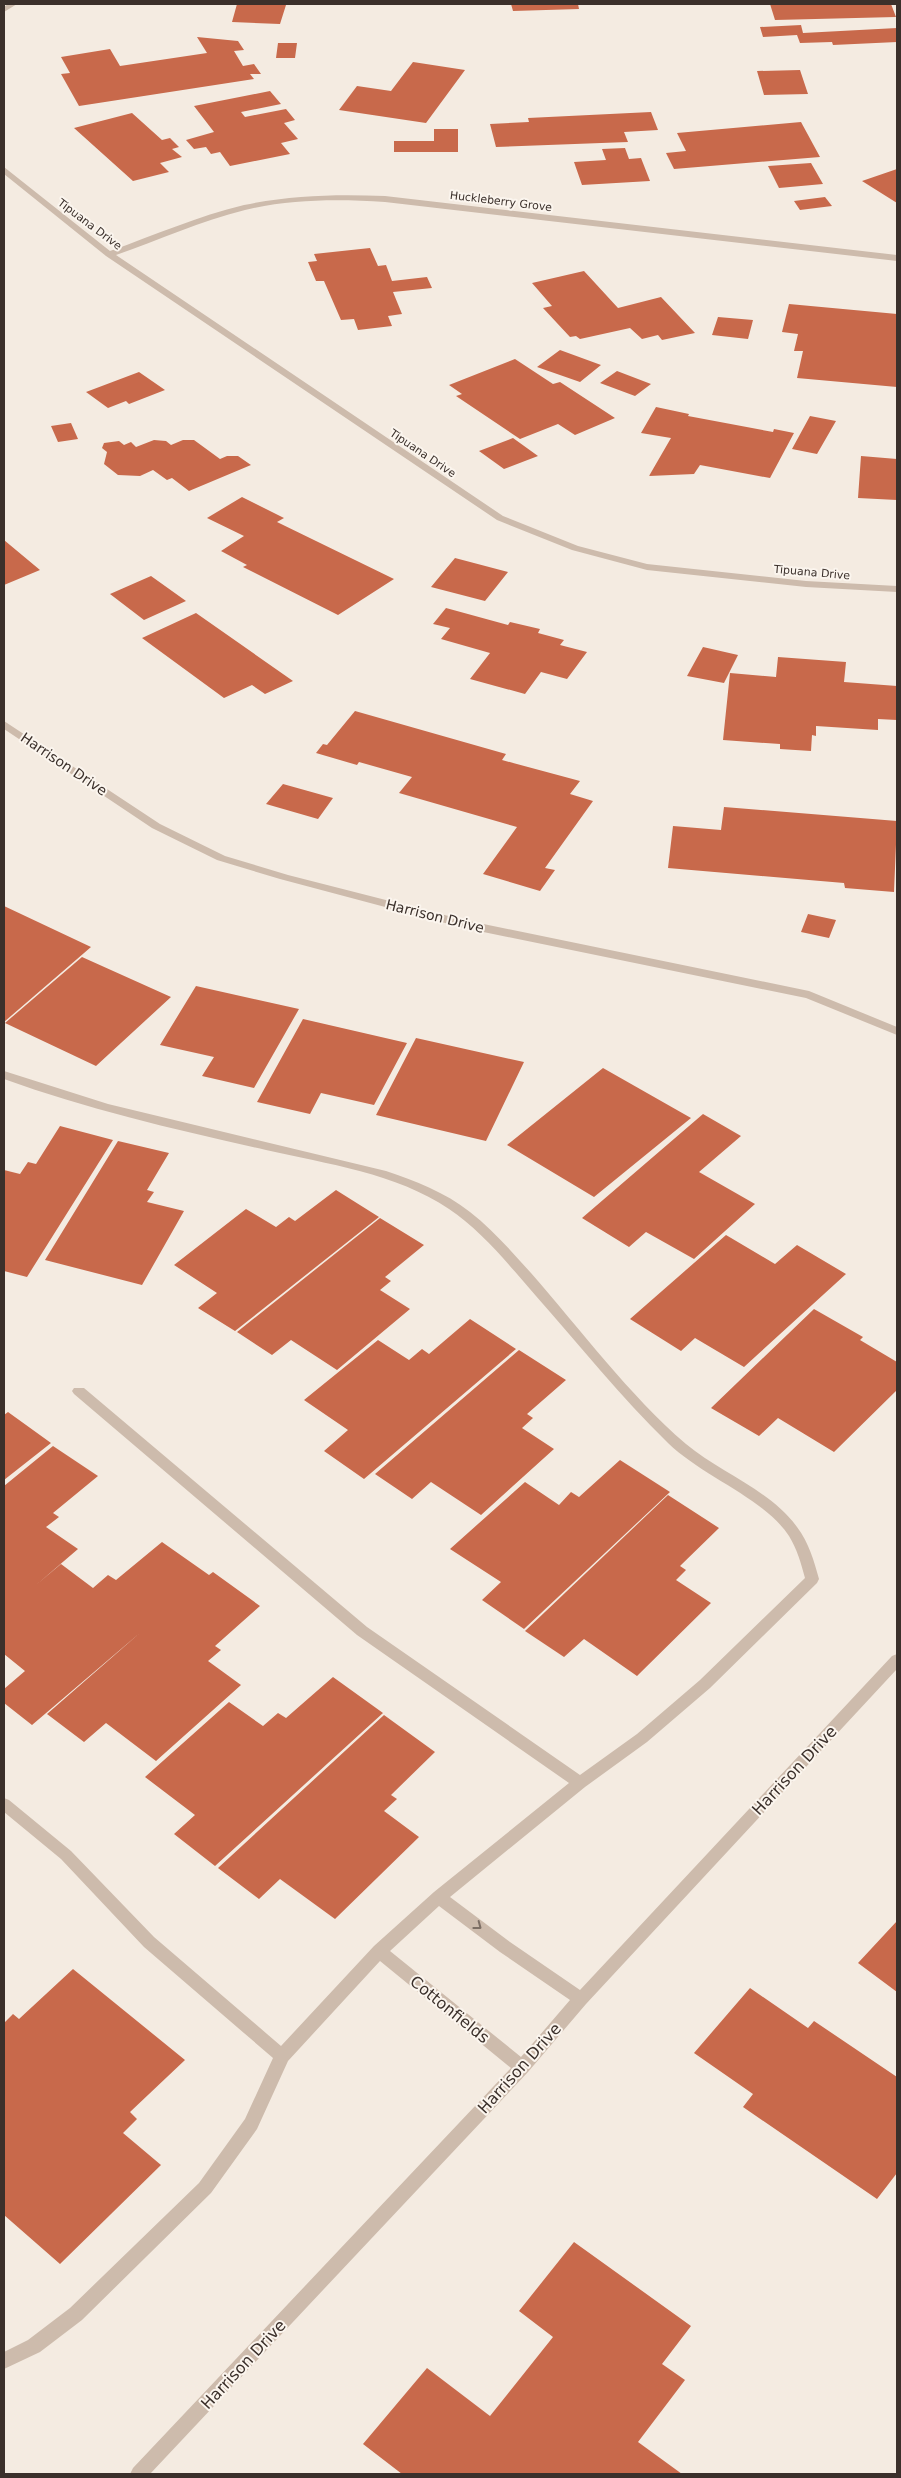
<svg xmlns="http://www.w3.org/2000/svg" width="901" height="2478" font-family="'DejaVu Sans',sans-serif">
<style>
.building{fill:#c8694b}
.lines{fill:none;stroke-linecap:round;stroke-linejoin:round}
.street{fill:#cdbbac;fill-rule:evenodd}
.oneway{stroke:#7d6f65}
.labels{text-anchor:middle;stroke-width:4;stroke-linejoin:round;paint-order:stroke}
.far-street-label{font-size:11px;fill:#3b302b;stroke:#fbf5ee}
.street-label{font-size:14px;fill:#3b302b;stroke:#fbf5ee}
.near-street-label{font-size:16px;fill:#3b302b;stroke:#fbf5ee}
</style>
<rect width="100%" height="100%" fill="#f4ebe1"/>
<path class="building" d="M237,4h20l29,1 -6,19 -48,-2z
M511,4h67l1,5 -66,2z
M770,4h121l5,13 -121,3z
M801,25l2,8 94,-5v14l-64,3 -1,-3 -32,1 -3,-8 -34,2 -3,-10z
M197,37l41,4 6,9 -10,1 9,15 11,-2 7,10h-11l4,5 -175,27 -18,-32 9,-1 -9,-16 49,-8 10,17 87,-13z
M278,43h19l-2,15h-19z
M413,62l52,8 -39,53 -87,-13 18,-24 34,5z
M800,70l8,24 -44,1 -7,-24z
M270,91l11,13 -40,8 4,5 41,-8 9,11 -11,3 14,16 -17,4 9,11 -60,12 -10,-14 -9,2 -5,-7 -12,2 -8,-9 28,-8 -20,-26z
M651,112l7,18 -34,2 4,10 -132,5 -6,-23 39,-2 -1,-4z
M132,113l30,27 8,-2 9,9 -7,2 10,8 -22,6 9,9 -36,9 -59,-53z
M801,122l19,35 -146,12 -8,-16 20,-2 -9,-18z
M434,129h24v23h-64v-11h40z
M625,148l4,11 12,-1 9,23 -68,4 -8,-23 32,-2 -4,-11z
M811,163l12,21 -44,4 -11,-22z
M897,169v34l-35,-22z
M825,197l7,9 -32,4 -6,-9z
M370,248l8,18 8,-1 6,16 35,-4 5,11 -39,4 9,22 -14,2 4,10 -34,4 -4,-11 -13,1 -17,-39h-8l-8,-19 9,-1 -3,-7z
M584,271l34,37 43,-11 34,36 -33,7 -4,-5 -16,4 -12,-11 -50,11 -4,-3 -6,1 -27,-29 9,-2 -20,-23z
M789,304l108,10v73l-100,-9 6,-27h-9l4,-17 -16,-2z
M718,317l35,3 -5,19 -36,-4z
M560,350l41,15 -21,17 -43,-15z
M515,359l38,25 7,-2 55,36 -40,17 -17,-11 -38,15 -64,-43 6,-2 -13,-9z
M617,371l34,13 -16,12 -35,-13z
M139,372l26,18 -36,14 -3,-3 -18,7 -22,-16z
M656,407l33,7 -1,2 85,16 1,-3 20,4 -24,45 -70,-13 -6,9 -45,2 22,-38 -30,-5z
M810,416l26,5 -19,33 -25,-5z
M71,423l7,16 -20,3 -7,-16z
M513,438l25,18 -34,13 -25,-18z
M154,440l12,1 5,4 12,-5h11l26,19 7,-3h11l13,9 -62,26 -17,-13 -5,2 -14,-10 -13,6 -22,-1 -14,-11 3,-12 -5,-4 2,-5 15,-2 5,4 7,-3 5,5z
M861,456l36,3v41l-39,-2z
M242,497l42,21 -7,4 117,57 -56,36 -95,-48 4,-2 -26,-14 23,-15 -37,-18z
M4,540l36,30 -36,15z
M455,558l53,14 -23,29 -54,-14z
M151,576l35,25 -42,19 -34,-26z
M446,608l62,17 2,-3 30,7 -2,4 26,7 -4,5 27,7 -20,27 -26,-7 -16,22 -55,-15 20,-26 -49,-14 9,-11 -17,-4z
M196,613l97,68 -28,13 -13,-9 -28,13 -82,-60z
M703,647l35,8 -14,28 -37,-7z
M778,657l68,5 -2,20 53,4v34l-19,-1v11l-62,-4v10l-4,-1 -1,16 -31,-2v-5l-57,-4 7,-67 46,4z
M355,711l151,43 -4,6 78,21 -10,13 23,7 -48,67 10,2 -15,21 -57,-17 34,-47 -118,-34 13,-16 -53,-15 -2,3 -41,-12 7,-9 4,1z
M283,784l50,14 -15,21 -52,-15z
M724,807l173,14 -3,71 -49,-4 -1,-5 -176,-15 5,-42 48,4z
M4,906l87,41 -87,75z
M808,914l28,6 -7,18 -28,-6z
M82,957l89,40 -75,69 -91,-43z
M196,986l103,23 -45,79 -52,-12 12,-19 -54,-12z
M303,1019l104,24 -33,62 -53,-12 -11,21 -53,-12z
M416,1038l108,24 -38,79 -110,-26z
M603,1068l88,50 -97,79 -87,-52z
M703,1114l38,22 -42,36 56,32 -61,55 -48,-27 -17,15 -47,-29z
M60,1126l53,14 -86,137 -23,-6v-101l16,4 8,-12 8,2z
M118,1141l51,12 -22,37 7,2 -7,10 37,9 -42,74 -97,-25z
M336,1190l43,27 -144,114 -37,-23 19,-15 -43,-28 72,-56 30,18 13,-10 6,4z
M380,1218l44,27 -39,32 6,4 -11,9 30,19 -73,61 -46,-30 -19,15 -35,-23z
M726,1235l49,29 22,-19 49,29 -102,93 -49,-29 -14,13 -51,-32z
M814,1309l49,28 -3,3 37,22v28l-63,62 -56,-34 -19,18 -48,-28z
M470,1319l46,30 -152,130 -40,-28 24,-21 -44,-30 74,-60 31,20 13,-11 7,5z
M519,1350l47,30 -39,34 6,4 -11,10 32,21 -73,66 -50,-33 -19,17 -37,-25z
M8,1412l43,31 -47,37v-65z
M53,1446l45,30 -45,37 6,4 -13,10 32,22 -42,36 25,-21 32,24 15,-13 8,5 46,-38 47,33 4,-3 47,34 -45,40 6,4 -13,11 33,24 -85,76 -50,-38 -22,19 -37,-28 94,-82 -109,93 -28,-22v-14l21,-18 -21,-17v-168z
M620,1460l50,32 -146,137 -42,-29 19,-18 -51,-33 75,-67 34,23 12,-13 8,5z
M668,1495l51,33 -39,38 6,4 -10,10 35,23 -74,73 -53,-37 -20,18 -39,-26z
M333,1677l50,36 -168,153 -41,-32 21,-19 -50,-38 84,-75 34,24 15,-13 8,5z
M384,1715l51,37 -44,43 6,4 -13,12 35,26 -84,82 -55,-40 -21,20 -41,-31z
M897,1921v71l-39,-29z
M73,1969l112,91 -55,52 7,7 -14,14 38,32 -101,99 -56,-49v-192l9,-9 6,5z
M750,1988l58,40 6,-7 83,56v96l-20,26 -134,-92 10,-13 -59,-41z
M574,2242l117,84 -29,38 23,16 -47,62 44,32h-280l-39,-30 64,-76 63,48 63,-79 -34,-26z"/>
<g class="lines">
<path class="street" d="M8,4h9l-13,8v-5z
M4,167l106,84c45,-16 88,-35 134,-46 47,-10 94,-11 141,-9l512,59v6l-512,-59c-47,-3 -94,-3 -140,8 -44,11 -86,30 -129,45l387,261 75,30 69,18 159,17 91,5v6l-91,-5 -159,-17 -75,-20 -75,-30 -391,-264 -102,-82z
M4,721l156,103 65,32 63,19 176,45 345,71 88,36v8l-91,-37 -342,-70 -184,-49 -63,-19 -65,-32 -148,-99z
M4,1071l104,33 278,67c29,10 59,21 84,41 23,18 42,40 61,61 50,57 98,122 155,171 35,29 84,46 111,83 12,16 17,34 22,52l-2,4 -107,105 -63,54 -62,45 -135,110 60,45 70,48 312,-334 5,-2v15l-311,335 -58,68 -378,402h-20l3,-6 378,-400 -131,-107 -92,100 -31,68 -46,64 -129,127 -42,32 -36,17v-17l24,-12 42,-32 129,-125 46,-64 28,-61 -129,-111 -83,-88 -57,-47v-14l5,2 62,51 83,86 127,109 93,-100 60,-54 135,-109 -212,-148 -283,-241 -2,-3 2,-3h10l283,239 213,148 57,-41 63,-54 105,-102c-4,-15 -8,-29 -16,-42 -25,-38 -86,-59 -121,-93 -47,-46 -88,-97 -132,-147 -27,-31 -53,-64 -87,-87 -53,-36 -122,-45 -183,-59 -88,-20 -177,-40 -262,-71zM439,1906l61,46 70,48 -49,57 -131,-106z"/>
</g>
<defs><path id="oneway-chevron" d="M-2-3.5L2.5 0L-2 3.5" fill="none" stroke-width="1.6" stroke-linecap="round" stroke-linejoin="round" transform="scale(1.25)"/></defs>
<use class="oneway" href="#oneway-chevron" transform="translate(478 1926) rotate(37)"/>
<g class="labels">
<g class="far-street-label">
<text transform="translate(501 201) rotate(7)" y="4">Huckleberry Grove</text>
<text transform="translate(90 224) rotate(37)" y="4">Tipuana Drive</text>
<text transform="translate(423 453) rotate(34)" y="4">Tipuana Drive</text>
<text transform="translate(812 572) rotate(5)" y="4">Tipuana Drive</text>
</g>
<g class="street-label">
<text transform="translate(64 764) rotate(34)" y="5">Harrison Drive</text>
<text transform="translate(435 916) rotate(14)" y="5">Harrison Drive</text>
</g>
<g class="near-street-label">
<text transform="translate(794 1770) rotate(-47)" y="6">Harrison Drive</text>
<text transform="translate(450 2009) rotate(39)" y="6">Cottonfields</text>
<text transform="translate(519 2068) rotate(-48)" y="6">Harrison Drive</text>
<text transform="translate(243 2364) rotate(-47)" y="6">Harrison Drive</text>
</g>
</g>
<rect width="901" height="2478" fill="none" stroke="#3b302b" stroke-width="10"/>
</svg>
